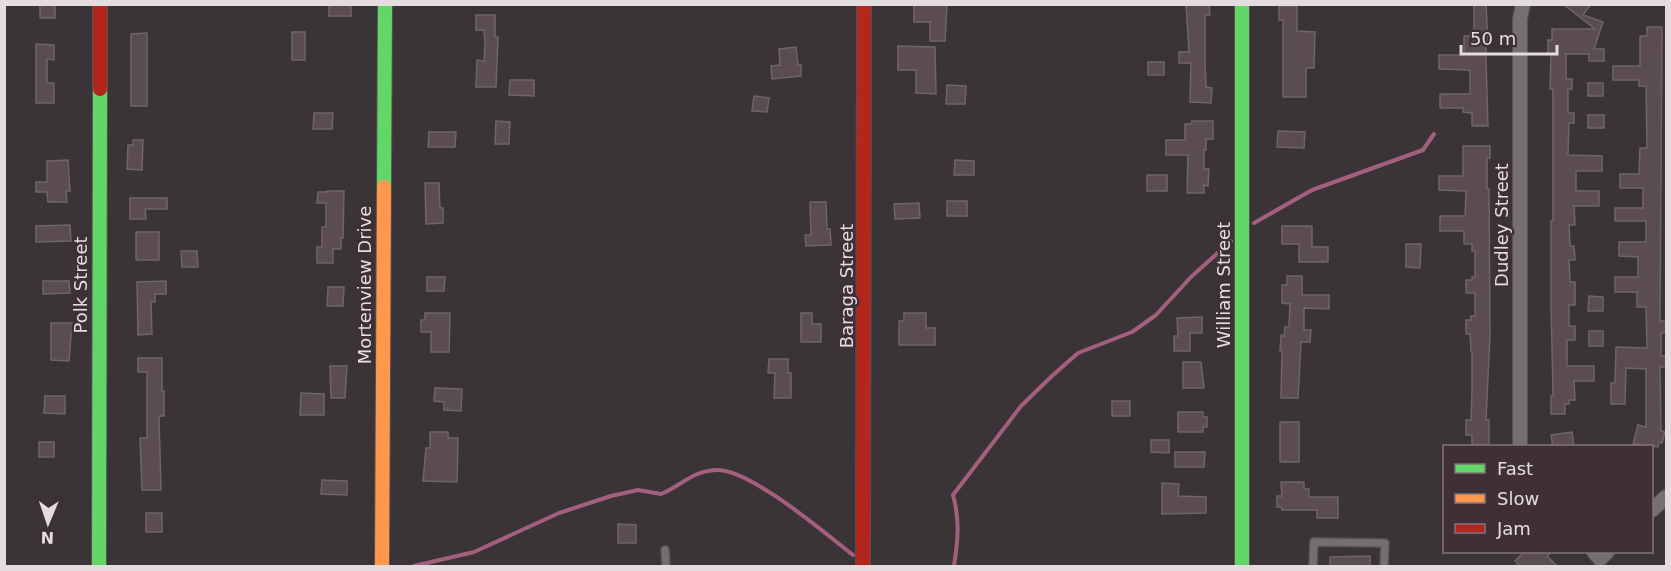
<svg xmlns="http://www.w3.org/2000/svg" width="1671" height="571" font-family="'DejaVu Sans',sans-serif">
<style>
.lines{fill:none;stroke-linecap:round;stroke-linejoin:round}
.stream{stroke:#a45f7f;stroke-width:4}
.building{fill:#5b4c54;stroke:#6c6668;stroke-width:1.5}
.lane-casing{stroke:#585255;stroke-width:10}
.street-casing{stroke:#585255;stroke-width:16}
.fast-casing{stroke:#585255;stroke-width:16}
.slow-casing{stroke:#585255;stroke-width:16}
.jam-casing{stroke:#585255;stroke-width:16}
.lane{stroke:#756f71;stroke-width:7}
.street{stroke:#756f71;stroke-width:14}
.fast{stroke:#63d668;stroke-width:14}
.slow{stroke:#ff974d;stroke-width:14}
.jam{stroke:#b3261e;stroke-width:14}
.labels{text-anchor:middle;stroke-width:5;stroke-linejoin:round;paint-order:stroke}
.street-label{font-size:18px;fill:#e5dce0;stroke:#3e3036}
</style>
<rect width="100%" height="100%" fill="#3a3437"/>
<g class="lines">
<path class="stream" d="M1254,223l58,-33 111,-40 11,-16
M414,566l60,-14 85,-39 52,-17 27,-6 23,4c20,-8 31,-23 55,-24 33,-2 110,64 137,85
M954,566c4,-26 6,-45 -1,-71l68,-89 32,-31 25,-22 54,-21 24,-17 35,-38 40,-36"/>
</g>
<path class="building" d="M40,4h15v14h-15z
M329,4h22v12h-22z
M914,4h33l-2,37h-15v-19h-16z
M1186,4h23l1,11h-5v46l1,26 6,1 -1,15 -21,-1 1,-39h-12v-11h10z
M1474,4h12l2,37h-2v19l2,66h-16v-13l-9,-1v-4h-23v-14h30v-24l-31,-1v-14h25v-19h6v-3h4z
M1563,4h28l-8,11 20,7 -9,27h10v12h-15v-7h-23v25h6v10h-4v24h6v10h-5l-1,32 34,1v15h-26v20h23v15h-25l1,19h-6l1,21h4l1,14h-6l1,22h5v23h-6v21h6v14h-8v26h27v15h-20l1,19h-6v4h-4v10h-14v-18h2l-2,-92v-83h2v-132h-3l1,-35h-3v-14h4v-11h43z
M1279,6h18v25l18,1 -1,36h-8v29h-23v-77h-4z
M476,15h19v22h3l-2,50h-20l1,-27 7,1 1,-17 -1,-14h-8z
M1647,27h15l-2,294h6v12h-5v23h5v11h-6l1,64 4,1 -3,11 -3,-1 -1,5 -25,-3 5,-19 8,2v-58l-20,-1 -1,36h-14v-21h4l1,-36 31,1 -1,-41h-9v-15h-22v-15h23v-20l-19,-1v-14h27v-21h-31v-13h28v-20h-23v-14h19l1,-26h7l-1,-62h-7v-6h-26v-14h27v-30h7z
M292,32h13v28h-13z
M147,33v73h-16v-72z
M36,44l18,1v15l-7,-1v24h7v20h-18z
M898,46l37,1 1,47 -20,-1v-23h-18z
M796,47l2,18h3v11l-29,3 -1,-13 9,-1 -1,-16z
M1148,62h16v13h-16z
M510,80h24v16l-25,-1z
M1588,83h15v13h-15z
M947,85l19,1 -1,18h-19z
M754,96l15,2 -2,14 -15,-1z
M314,113h19l-1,16h-19z
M1588,115h16v13h-16z
M496,121l14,1 -1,22h-14z
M1192,121h21v18h-7v11h-2v19h5l-1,17 -4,-1v8h-17l1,-38h-22v-15h19v-16h6z
M1278,131l27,1 -1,16 -27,-1z
M429,132h27l-1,15h-27z
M133,140h10l-1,30 -15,-1 1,-24h5z
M1463,146h27v12h-3v31h2l1,145 -4,86h3v25h-17v-10h-6v-15h5l1,-29v-40h-1l-1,-17h-4v-14h5v-4h4v-23h-9v-13h6v-3h3v-26h-3v-7h-8v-13h-24v-15h25l1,-25 -27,-1v-14h24z
M68,160l2,31h-4l1,11h-19l-1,-10h-11v-10h11v-21z
M955,160l19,1v14h-20z
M1147,175h20v16h-20z
M425,183h14l1,25h3v15l-17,1z
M327,191h17l-1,47h-2v11h-8v14h-16v-16h5v-20h4v-24h-9l1,-11h9z
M130,198h37v11h-22l1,10h-16z
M947,201h20v15h-20z
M810,202h16l1,27h3l1,16 -25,1 -1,-11h6z
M919,203l1,15 -25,1 -1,-15z
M70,225l1,16 -35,1v-16z
M1282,226h30v21h16v15h-29v-18h-17z
M136,232h23v28h-23z
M1406,244h15l-1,24 -14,-1z
M181,251h16l1,16h-16z
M1287,276h15v19h27v14l-25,-1v22h7l-1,12h-9l-3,56h-17l1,-47h-2l1,-16 3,1 1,-9h4l1,-23 -8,-1v-18h5z
M427,277h18l-1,14h-17z
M43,281h26l1,12 -27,1z
M166,281v13h-11v8h-4l1,32 -14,1 -1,-53z
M328,287h16l-1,19h-16z
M1589,296l14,1v14h-15z
M425,313h25l-1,39h-18v-20h-10v-12h4z
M801,313h11v11h9v18h-20z
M904,313h22v15h9v17h-36v-24h5z
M1202,317v16h-12v18h-16v-15h4l-1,-18z
M51,323h21l-3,38 -18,-1z
M1589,331h14v15h-14z
M138,358h24v33h2v25h-5l2,74h-19l-2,-52h7v-66h-9z
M769,359h19v14h3v25h-17l1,-25h-7z
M1183,362h18l3,26h-21z
M330,366h17l-2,32h-14z
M435,388l27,1 -1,22 -17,-1v-8l-10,-1z
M301,393l23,1v21h-24z
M45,396h20v18l-21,-1z
M1112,401h18v15h-18z
M1178,412h25v5h4v10h-4v5h-25z
M1280,422h19v40h-19z
M430,432h18v6h10l-1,44 -34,-1 3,-33h4z
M1572,432l2,15h-21l-2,-12z
M1151,440h18v13l-18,-1z
M39,442h15v15h-15z
M1175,452h30l-1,15h-29z
M322,480l25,1v14l-26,-1z
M1281,482h23v7h5v8h29v21h-21v-8h-35l-1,-3h-4v-11h5z
M1162,483l17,1 -1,12 28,1v16l-44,1z
M146,513h16v19h-16z
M618,524l18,1v18h-18z
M1524,552h28l-5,4 11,11h-37l-6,-6z
M1370,556v11h-40v-10z"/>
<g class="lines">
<g class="lane-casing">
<path id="lane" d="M665,550l1,16
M1313,566l1,-24 71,1 -1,23"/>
</g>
<g class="street-casing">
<path id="street" d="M1520,446v-427l3,-15
M1652,510l14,-13
M1594,552l6,7 7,-7"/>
</g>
<g class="fast-casing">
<path id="fast" d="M1242,4v562
M384,187l1,-183
M99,566l1,-477"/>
</g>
<g class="slow-casing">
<path id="slow" d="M382,566l2,-379"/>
</g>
<g class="jam-casing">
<path id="jam" d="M100,89v-85
M863,566l1,-562"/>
</g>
<use href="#lane" class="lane"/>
<use href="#street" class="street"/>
<use href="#fast" class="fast"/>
<use href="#slow" class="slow"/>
<use href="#jam" class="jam"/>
</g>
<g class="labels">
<g class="street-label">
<text transform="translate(1502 225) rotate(-90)" y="6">Dudley Street</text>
<text transform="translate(81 285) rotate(-90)" y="6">Polk Street</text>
<text transform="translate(365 285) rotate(-90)" y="6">Mortenview Drive</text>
<text transform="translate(1224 285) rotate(-90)" y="6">William Street</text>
<text transform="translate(847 286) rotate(-90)" y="6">Baraga Street</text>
</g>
</g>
<rect width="1671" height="571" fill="none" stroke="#e5dce0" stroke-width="12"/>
<rect x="1443" y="445" width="210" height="108" fill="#3e3036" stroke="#81757a" stroke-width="1.5"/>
<rect x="1455" y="464" width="30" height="9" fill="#63d668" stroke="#81757a" stroke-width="1.5"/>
<text x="1497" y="475" font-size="18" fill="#e5dce0">Fast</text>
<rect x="1455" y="494" width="30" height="9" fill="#ff974d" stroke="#81757a" stroke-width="1.5"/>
<text x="1497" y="505" font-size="18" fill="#e5dce0">Slow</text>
<rect x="1455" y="524" width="30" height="9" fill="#b3261e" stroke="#81757a" stroke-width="1.5"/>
<text x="1497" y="535" font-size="18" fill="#e5dce0">Jam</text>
<g transform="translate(48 523) rotate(182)" stroke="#3e3036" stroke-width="4.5" paint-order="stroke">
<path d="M0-4.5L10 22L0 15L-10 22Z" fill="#e5dce0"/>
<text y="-9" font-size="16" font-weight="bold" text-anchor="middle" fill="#e5dce0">N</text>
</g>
<path d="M1461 45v9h96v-9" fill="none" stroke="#e5dce0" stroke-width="3"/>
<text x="1470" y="45" font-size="18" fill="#e5dce0" stroke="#3e3036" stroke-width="4.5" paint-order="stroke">50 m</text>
</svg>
